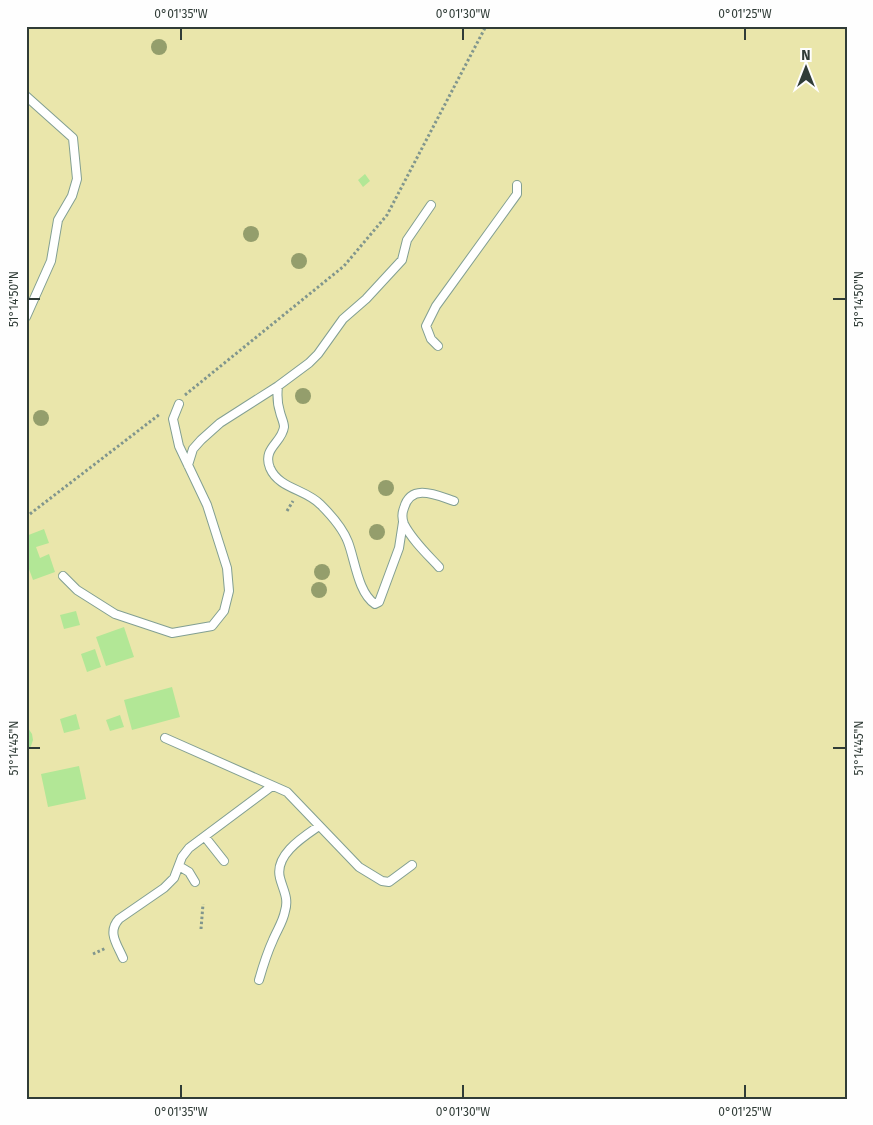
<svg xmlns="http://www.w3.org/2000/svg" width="873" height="1125" font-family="'Fira Sans',sans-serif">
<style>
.green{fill:#eae6ab}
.building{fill:#b2e796}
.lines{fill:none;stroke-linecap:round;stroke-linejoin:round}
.lane-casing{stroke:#829f92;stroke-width:10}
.path{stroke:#81968d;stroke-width:3;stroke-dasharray:2.5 2.5;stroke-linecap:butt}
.lane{stroke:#fff;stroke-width:8}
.tree{fill:#949e6c}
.ticks{fill:none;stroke:#303c37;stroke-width:2}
.neatline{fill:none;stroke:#303c37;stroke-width:2}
.ticks-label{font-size:12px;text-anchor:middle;fill:#303c37}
</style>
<rect width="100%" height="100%" fill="#dbf9eb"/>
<path class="green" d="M26,26h821v1073h-821z"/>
<path class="building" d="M365,174l5,7 -7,6 -5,-7z
M44,529l5,14 -13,4 4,11 9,-4 6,18 -22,8 -7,-19v-25z
M76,611l4,14 -16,4 -4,-14z
M124,627l10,30 -28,9 -10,-29z
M95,649l6,18 -14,5 -6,-18z
M172,687l8,30 -48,13 -8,-30z
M76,714l4,15 -16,4 -4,-14z
M120,715l4,12 -14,4 -4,-11z
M26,725l6,9 1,6 -2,6 -5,7z
M79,766l7,33 -38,8 -7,-33z"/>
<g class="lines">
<g class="lane-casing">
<path id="lane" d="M26,96l47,42 4,41 -5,17 -14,24 -7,41 -25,56
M438,346l-7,-7 -5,-13 10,-20 81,-112v-9
M188,465l5,-16 8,-9 19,-17 58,-37
M403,522l-4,26 -20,54 -4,2c-17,-11 -20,-44 -27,-62 -5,-13 -17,-27 -27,-37 -15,-16 -42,-16 -51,-37 -8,-20 12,-25 14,-41 0,-5 -3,-10 -4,-15 -3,-9 -3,-17 -2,-26l31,-23 9,-9 25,-35 23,-20 36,-39 5,-20 24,-35
M439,567c-12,-13 -27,-27 -35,-43 -2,-5 -2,-11 0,-16 7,-25 32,-13 50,-7
M63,576l14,14 38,24 57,19 40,-7 12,-15 5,-20 -2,-23 -20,-63 -28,-59 -6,-27 6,-15
M165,738l122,54 72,75 23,14 7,1 23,-17
M205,837l19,24
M179,866l10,6 6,10
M123,958c-6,-14 -16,-26 -4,-39l45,-31 10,-10 8,-21 7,-9 83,-62
M259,980c4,-14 8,-27 14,-40 4,-10 10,-18 12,-29 4,-13 -2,-21 -5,-33 -6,-23 23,-41 39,-52"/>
</g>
<path class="path" d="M185,395l159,-129 43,-51 99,-189
M287,511l6,-10
M26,517l134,-103
M201,929l2,-25
M93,954l13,-6"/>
<use href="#lane" class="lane"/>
</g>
<g class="tree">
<circle cx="159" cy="47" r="8"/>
<circle cx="251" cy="234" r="8"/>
<circle cx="299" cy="261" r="8"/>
<circle cx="303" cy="396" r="8"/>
<circle cx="41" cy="418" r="8"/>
<circle cx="386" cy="488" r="8"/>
<circle cx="377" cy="532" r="8"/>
<circle cx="322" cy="572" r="8"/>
<circle cx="319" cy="590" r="8"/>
</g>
<path class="ticks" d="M181,28v12M463,28v12M745,28v12M28,299h12M833,299h13M28,748h12M833,748h13M181,1085v13M463,1085v13M745,1085v13"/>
<rect width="873" height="1125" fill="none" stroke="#fefefe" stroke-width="55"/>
<g transform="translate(806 68)" stroke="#fefefe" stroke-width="4" paint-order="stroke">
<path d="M0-4L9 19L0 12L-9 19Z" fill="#303c37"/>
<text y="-8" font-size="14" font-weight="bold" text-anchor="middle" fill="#303c37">N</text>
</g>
<rect x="28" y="28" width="818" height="1070" class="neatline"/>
<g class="ticks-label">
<text x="181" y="18">0°01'35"W</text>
<text x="463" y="18">0°01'30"W</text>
<text x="745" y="18">0°01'25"W</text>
<text transform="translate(14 299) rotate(-90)" y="4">51°14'50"N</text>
<text transform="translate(859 299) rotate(-90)" y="4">51°14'50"N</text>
<text transform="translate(14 748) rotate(-90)" y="4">51°14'45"N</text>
<text transform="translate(859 748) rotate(-90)" y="4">51°14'45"N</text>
<text x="181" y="1116">0°01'35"W</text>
<text x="463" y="1116">0°01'30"W</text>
<text x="745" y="1116">0°01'25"W</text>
</g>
</svg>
